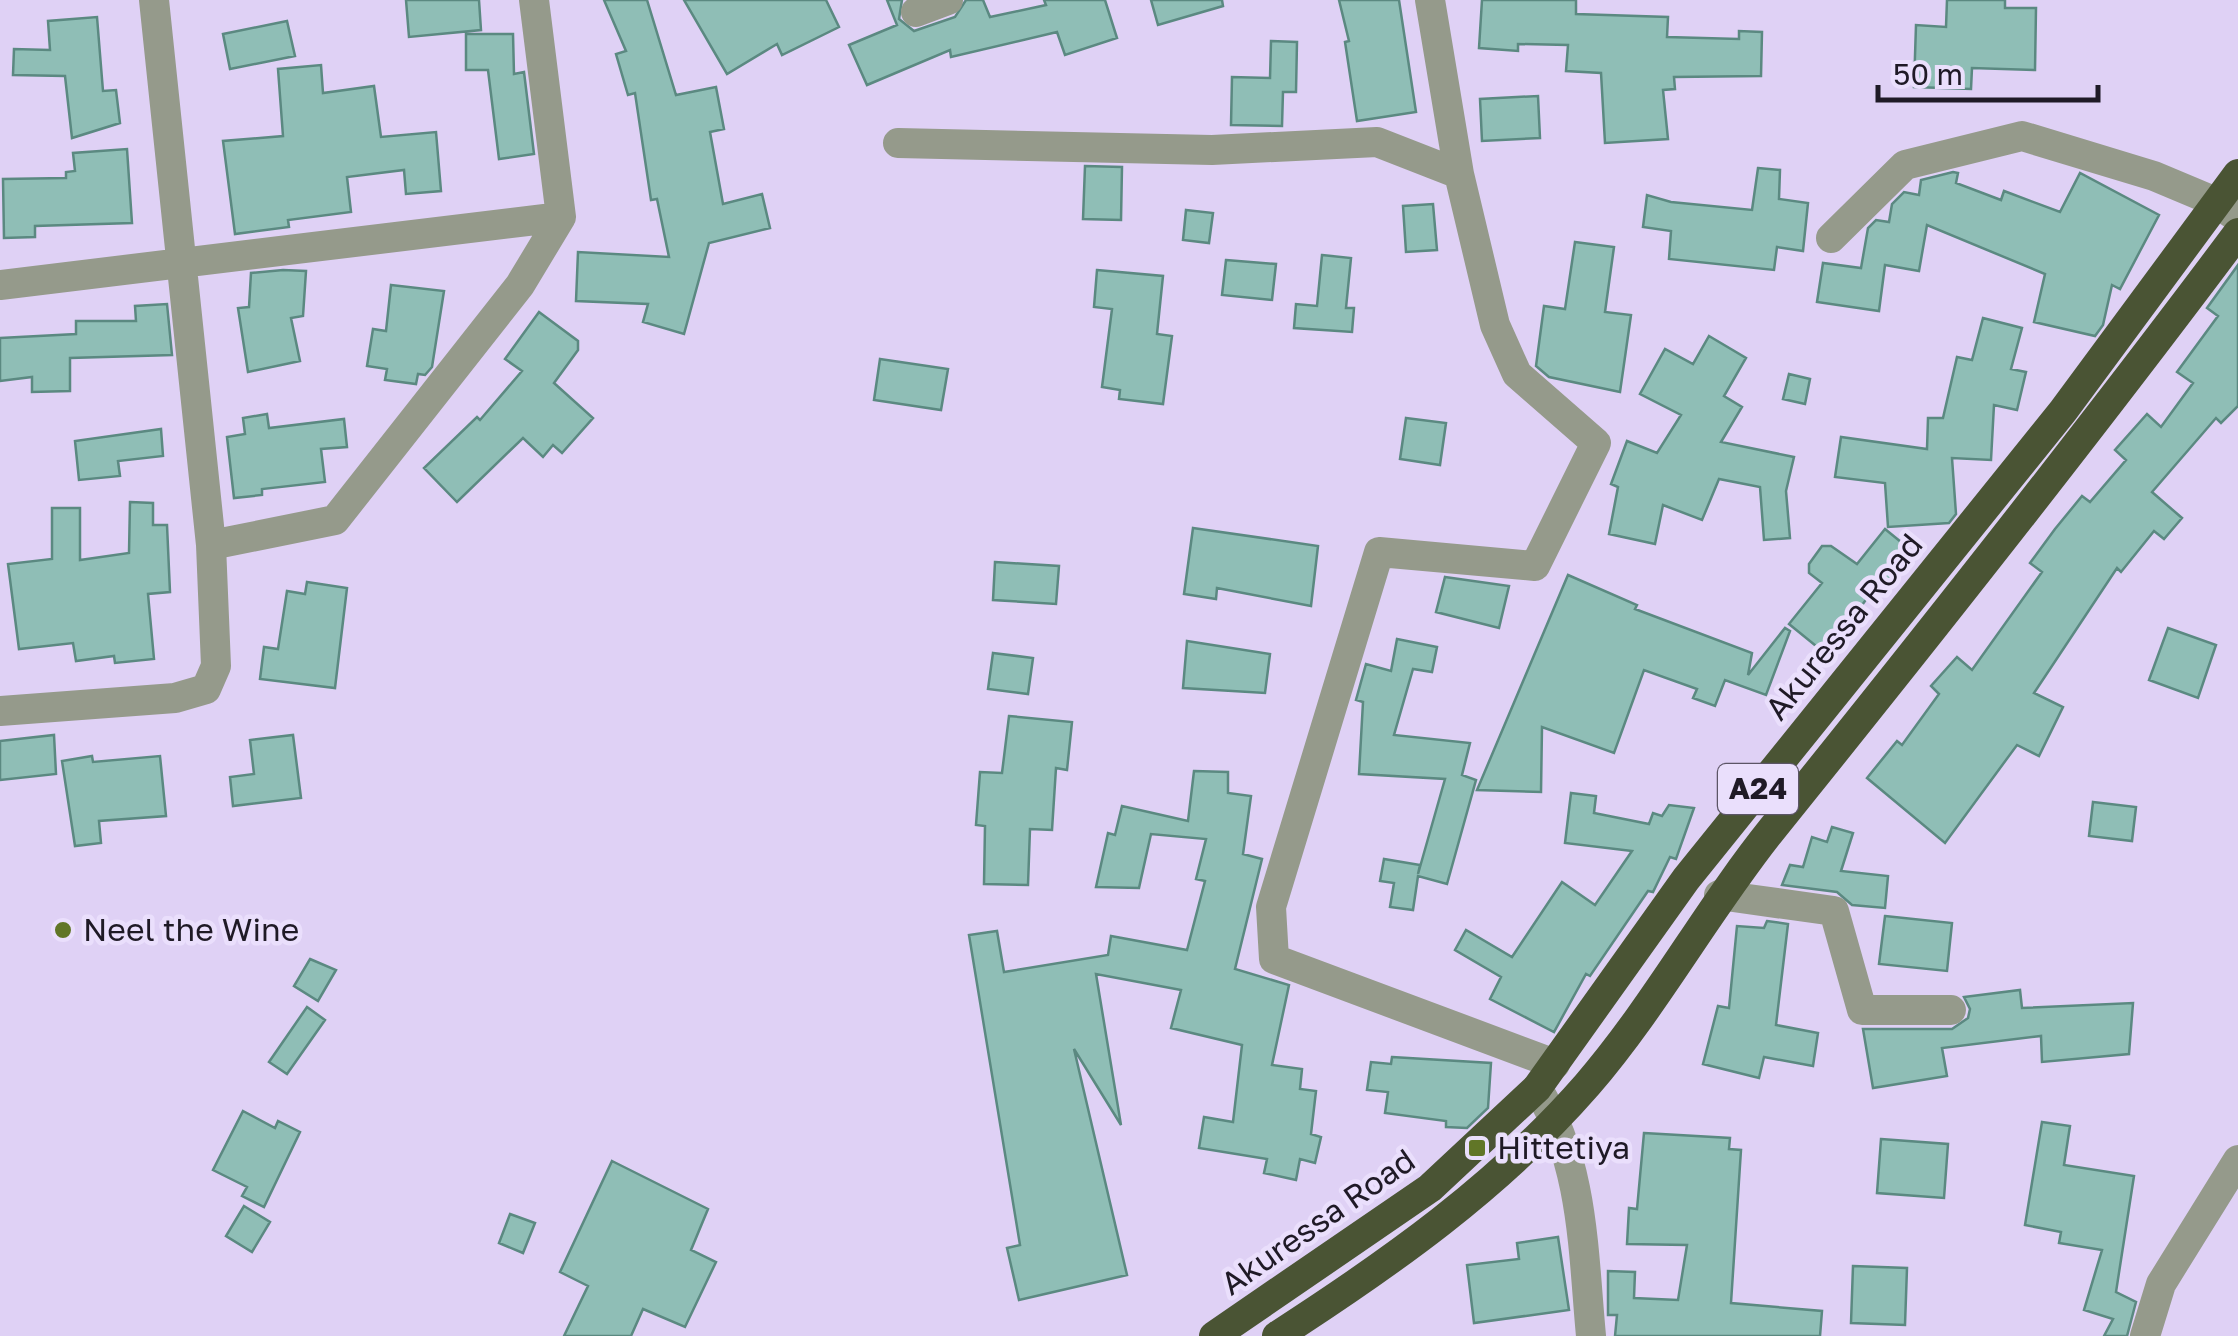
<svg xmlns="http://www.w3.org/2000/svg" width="2238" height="1336" font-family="'Golos Text',sans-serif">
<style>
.building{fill:#8fbeb6;stroke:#5b8981;stroke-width:2.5}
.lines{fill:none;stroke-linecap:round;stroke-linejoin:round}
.street{stroke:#959a8b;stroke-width:30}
.highway{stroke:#4a5434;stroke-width:30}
.poi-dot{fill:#617627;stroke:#eadffc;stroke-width:4}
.labels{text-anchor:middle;stroke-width:9;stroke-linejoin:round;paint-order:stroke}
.shield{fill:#eadffc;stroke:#5c5566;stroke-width:2.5}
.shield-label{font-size:30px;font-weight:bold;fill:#1f1a26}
.street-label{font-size:32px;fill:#1f1a26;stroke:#eadffc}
.poi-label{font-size:32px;fill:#1f1a26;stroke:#eadffc;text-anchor:start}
</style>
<rect width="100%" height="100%" fill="#dfd1f5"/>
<path class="building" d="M406,0h73l2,30 -72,7z
M604,0h43l29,95 40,-8 8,42 -14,3 13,72 39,-10 8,34 -61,15 -25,91 -41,-12 5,-18 -72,-3 2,-49 91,5 -12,-58 -6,1 -16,-107 -7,2 -12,-41 10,-3z
M684,0h142l13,27 -57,28 -5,-11 -50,30z
M887,0h15l-3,19 15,12 41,-14 11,-17h17l7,17 56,-12 -2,-5h61l12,38 -52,17 -8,-23 -106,25 -1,-7 -83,35 -18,-40 48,-20z
M1151,0h71l1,6 -65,19z
M1339,0h60l17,112 -59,9 -12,-79 4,-1z
M1482,0h94v14l92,3 -1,20 72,2v-8l23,1 -1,44 -87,1 1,12 -12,1 5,49 -63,4 -4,-70 -35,-2 2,-26 -50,-1v7l-39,-3z
M1947,0h58v8h31l-1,62 -63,-2 -1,21 -57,-2 2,-62 30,2z
M97,17l6,74 13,-1 4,33 -48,15 -7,-62 -52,-1 1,-26 36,1 -2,-29z
M287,21l8,35 -65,13 -7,-35z
M466,34h47l1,40 10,-2 10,82 -35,5 -11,-89h-22z
M1271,41l26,1 -1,50h-13l-1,34 -51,-1 1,-48 38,1z
M321,65l2,28 51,-7 7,51 55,-5 5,59 -35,3 -2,-24 -57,7 4,35 -63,8 1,7 -54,7 -12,-93 60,-5 -5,-67z
M1538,96l2,42 -58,3 -2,-42z
M127,149l5,74 -97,3v11l-31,1 -1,-59 63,-1v-6l9,-1 -2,-18z
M1085,166l37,1 -1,53 -38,-1z
M1758,168l22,2 -1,29 29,4 -5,48 -26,-4 -3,23 -105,-11 2,-28 -28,-4 4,-32 24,7 81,8z
M1953,172l5,1 -2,10 45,17 3,-9 56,21 20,-39 79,42 -39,74 -8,-4 -9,40 -8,11 -61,-14 11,-48 -118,-49 -8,46 -34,-6 -6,46 -62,-9 6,-39 38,5 7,-40 8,-8 13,2 3,-18 12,-12 15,3 2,-15z
M1433,204l4,46 -31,2 -3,-46z
M1186,210l27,3 -4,30 -26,-3z
M1575,242l39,5 -9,65 26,3 -11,77 -71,-15 -13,-11 8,-60 21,3z
M1322,255l29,3 -5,50h8l-2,24 -58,-4 2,-24 21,2z
M1226,260l50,4 -4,36 -50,-5z
M2238,265v141l-17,17 -5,-5 -64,74 30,26 -18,21 -10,-8 -33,41 -4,-4 -83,125 29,14 -24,49 -22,-11 -72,98 -78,-65 30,-37 5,4 37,-51 -8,-8 26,-29 15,13 70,-98 -12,-9 25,-34 27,-33 8,6 36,-42 -11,-10 32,-36 14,13 32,-44 -16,-11 41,-56 -11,-8z
M283,270l23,1 -3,45 -12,2 9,43 -52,11 -10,-64 11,-1 2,-34z
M1097,270l66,6 -6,58 15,2 -9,68 -44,-5 1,-9 -18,-3 10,-78 -18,-2z
M391,285l53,6 -12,76 -7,8 -7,-1 -2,10 -31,-4 2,-11 -20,-3 6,-37 13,2z
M167,304l5,51 -102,3v33l-38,1v-15l-32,4v-43l76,-4v-13h60l-1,-15z
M539,312l39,29v9l-24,33 39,35 -31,35 -9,-8 -10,12 -20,-19 -66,64 -33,-34 53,-51 3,3 42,-49 -17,-12z
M1983,318l39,10 -11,41 15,3 -9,38 -23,-5 -3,55 -39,-2 4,56 -7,9 -61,4 -3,-44 -50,-6 6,-40 86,12 1,-31h15l14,-61 15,3z
M1709,336l37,22 -22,38 18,11 -21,35 73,15 -8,34 4,47 -26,2 -4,-53 -41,-8 -17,41 -39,-15 -8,39 -46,-10 9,-47 -7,-3 16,-43 30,12 24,-38 -41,-21 25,-45 28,15z
M880,359l68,10 -7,41 -67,-10z
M1789,374l21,5 -5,25 -22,-5z
M267,414l2,14 75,-9 3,28 -26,2 4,33 -63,7v6l-28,3 -7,-61 18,-3 -2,-16z
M1406,418l40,5 -6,42 -40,-6z
M161,429l2,27 -45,5 2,15 -41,4 -4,-39z
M130,502l23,1v22h14l3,67 -22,2 6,65 -39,4 -1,-7 -38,5 -3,-18 -54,6 -11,-85 44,-5v-51h28v52l49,-7z
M1193,528l125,18 -7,60 -94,-18 -1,11 -32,-5z
M1885,529l27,22 -24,30 -6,-4 -27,38 7,6 -30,38 -43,-35 33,-41 -13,-10v-9l13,-18h9l26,18z
M995,562l64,4 -3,38 -63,-4z
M1568,575l69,30 -2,4 117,44 -4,22 37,-47 5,3 -24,64 -41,-15 -10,26 -22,-8 4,-9 -53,-19 -30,83 -72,-26 -1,65 -64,-2z
M1445,577l64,9 -10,42 -63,-16z
M307,582l40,6 -12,100 -75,-9 4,-32 14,2 9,-58 18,3z
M2168,628l48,17 -18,53 -49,-18z
M1397,639l40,8 -5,25 -19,-3 -19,66 76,8 -8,32 14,5 -29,104 -29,-8 -5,34 -23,-3 4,-24 -14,-2 4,-22 36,6 -2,9 27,-95 -86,-5 4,-72 -7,-2 10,-36 25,7z
M1187,641l83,13 -5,39 -82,-5z
M993,653l40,5 -5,36 -40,-5z
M1009,716l63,6 -5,48 -11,-2 -4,62 -22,-1 -2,56 -44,-1 1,-58 -9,-1 4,-53 22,1z
M54,735l2,39 -56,6v-39z
M293,735l8,63 -68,8 -3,-29 24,-3 -4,-34z
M92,756l1,6 67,-6 6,60 -67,5 2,22 -26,3 -13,-85z
M1194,771l34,1v21l23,3 -8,58 19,5 -27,110 54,16 -17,80 30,4 -2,20 16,2 -5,43 10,3 -6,26 -15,-4 -4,21 -32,-7 3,-14 -68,-11 5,-31 29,5 9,-77 -71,-17 10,-38 -85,-16 25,151 -47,-76 53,226 -108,25 -12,-52 13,-3 -51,-310 28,-4 7,41 104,-17 3,-19 76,14 18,-69 -9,-2 10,-40 -55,-5 -12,54 -43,-1 12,-54 7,2 7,-29 66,15z
M1571,793l25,3 -2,17 55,11 4,-11 9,3 7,-11 25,3 -18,51 -6,-2 -17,35 -5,-1 -58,85 -4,-2 -32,58 -64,-33 11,-22 -46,-27 11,-20 46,27 50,-75 33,23 37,-54 -67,-8z
M2093,802l43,5 -4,34 -43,-5z
M1832,827l21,6 -12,38 47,5 -3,32 -33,-3 -15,-13 -55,-7 8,-20 13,2 9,-30 15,5z
M1885,916l67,7 -5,48 -68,-7z
M1767,921l21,3 -12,101 42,8 -5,33 -49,-9 -5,21 -56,-14 15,-58 11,2 8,-82 27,2z
M310,959l26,11 -18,31 -24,-15z
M2020,990l2,18 111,-5 -4,51 -87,8 -1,-26 -99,12 5,28 -74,12 -10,-59h89l16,-11 2,-9 -6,-12z
M307,1007l18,13 -38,54 -18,-12z
M1392,1057l99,6 -3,45 -21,20 -21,-1v-6l-61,-8 3,-21 -21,-2 4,-28 20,2z
M243,1111l32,17 3,-7 22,11 -36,75 -22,-11 5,-9 -34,-17z
M2042,1122l28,4 -6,39 70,11 -18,116 20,10 -9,34h-23l9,-17 -29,-9 18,-60 -43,-7 2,-11 -36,-7z
M1644,1133l86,5 -1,11 12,1 -10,153 91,8 -2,25h-205l2,-21h-9v-44l27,1 -1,26 44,2 9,-55 -60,-1 2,-36 8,1z
M1881,1139l67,5 -4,54 -67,-5z
M612,1161l96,48 -17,41 25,12 -31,65 -42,-18 -12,27h-67l24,-50 -28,-14z
M244,1206l26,16 -18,30 -26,-16z
M510,1214l25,9 -12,30 -24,-10z
M1558,1237l11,73 -95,13 -7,-58 52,-6 -2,-16z
M1853,1266l54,2 -2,57 -54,-2z"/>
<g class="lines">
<path class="street" d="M1430,0l29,174 36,151 22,49 79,69 -61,123 -156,-14 -108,355 3,52 281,105
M916,12l32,-12
M898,143l314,7 165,-8 82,32
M1831,238l74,-73 117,-29 132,40 62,26 22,16
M0,285l561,-68
M211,545l124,-25 185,-235 41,-68 -27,-217
M0,711l175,-13 31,-9 10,-23 -5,-121 -57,-545
M1719,895l115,16 28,99h89
M1537,1088c47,75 46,163 54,248
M2145,1336l16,-52 77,-124"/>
<path class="highway" d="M1214,1336l216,-148 107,-100 149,-209 377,-468 175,-237
M1277,1336c113,-73 221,-149 310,-251 69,-80 120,-175 186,-257 158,-196 314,-393 465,-595"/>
</g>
<g class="poi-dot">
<circle cx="63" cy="930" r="10"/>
<rect x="1467" y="1138" width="20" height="20" rx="5"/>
</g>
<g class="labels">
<rect class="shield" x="1718" y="764" width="80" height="50" rx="8"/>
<g class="shield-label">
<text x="1758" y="799">A24</text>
</g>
<g class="street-label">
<text transform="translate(1844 627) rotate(-51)" y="11">Akuressa Road</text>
<text transform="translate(1318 1222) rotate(-35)" y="11">Akuressa Road</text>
</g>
<g class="poi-label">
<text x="83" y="941">Neel the Wine</text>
<text x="1497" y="1159">Hittetiya</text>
</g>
</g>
<path d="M1878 85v15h220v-15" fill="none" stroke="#1f1a26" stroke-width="5"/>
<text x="1893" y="85" font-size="30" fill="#1f1a26" stroke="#eadffc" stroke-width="8" paint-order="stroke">50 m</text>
</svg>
